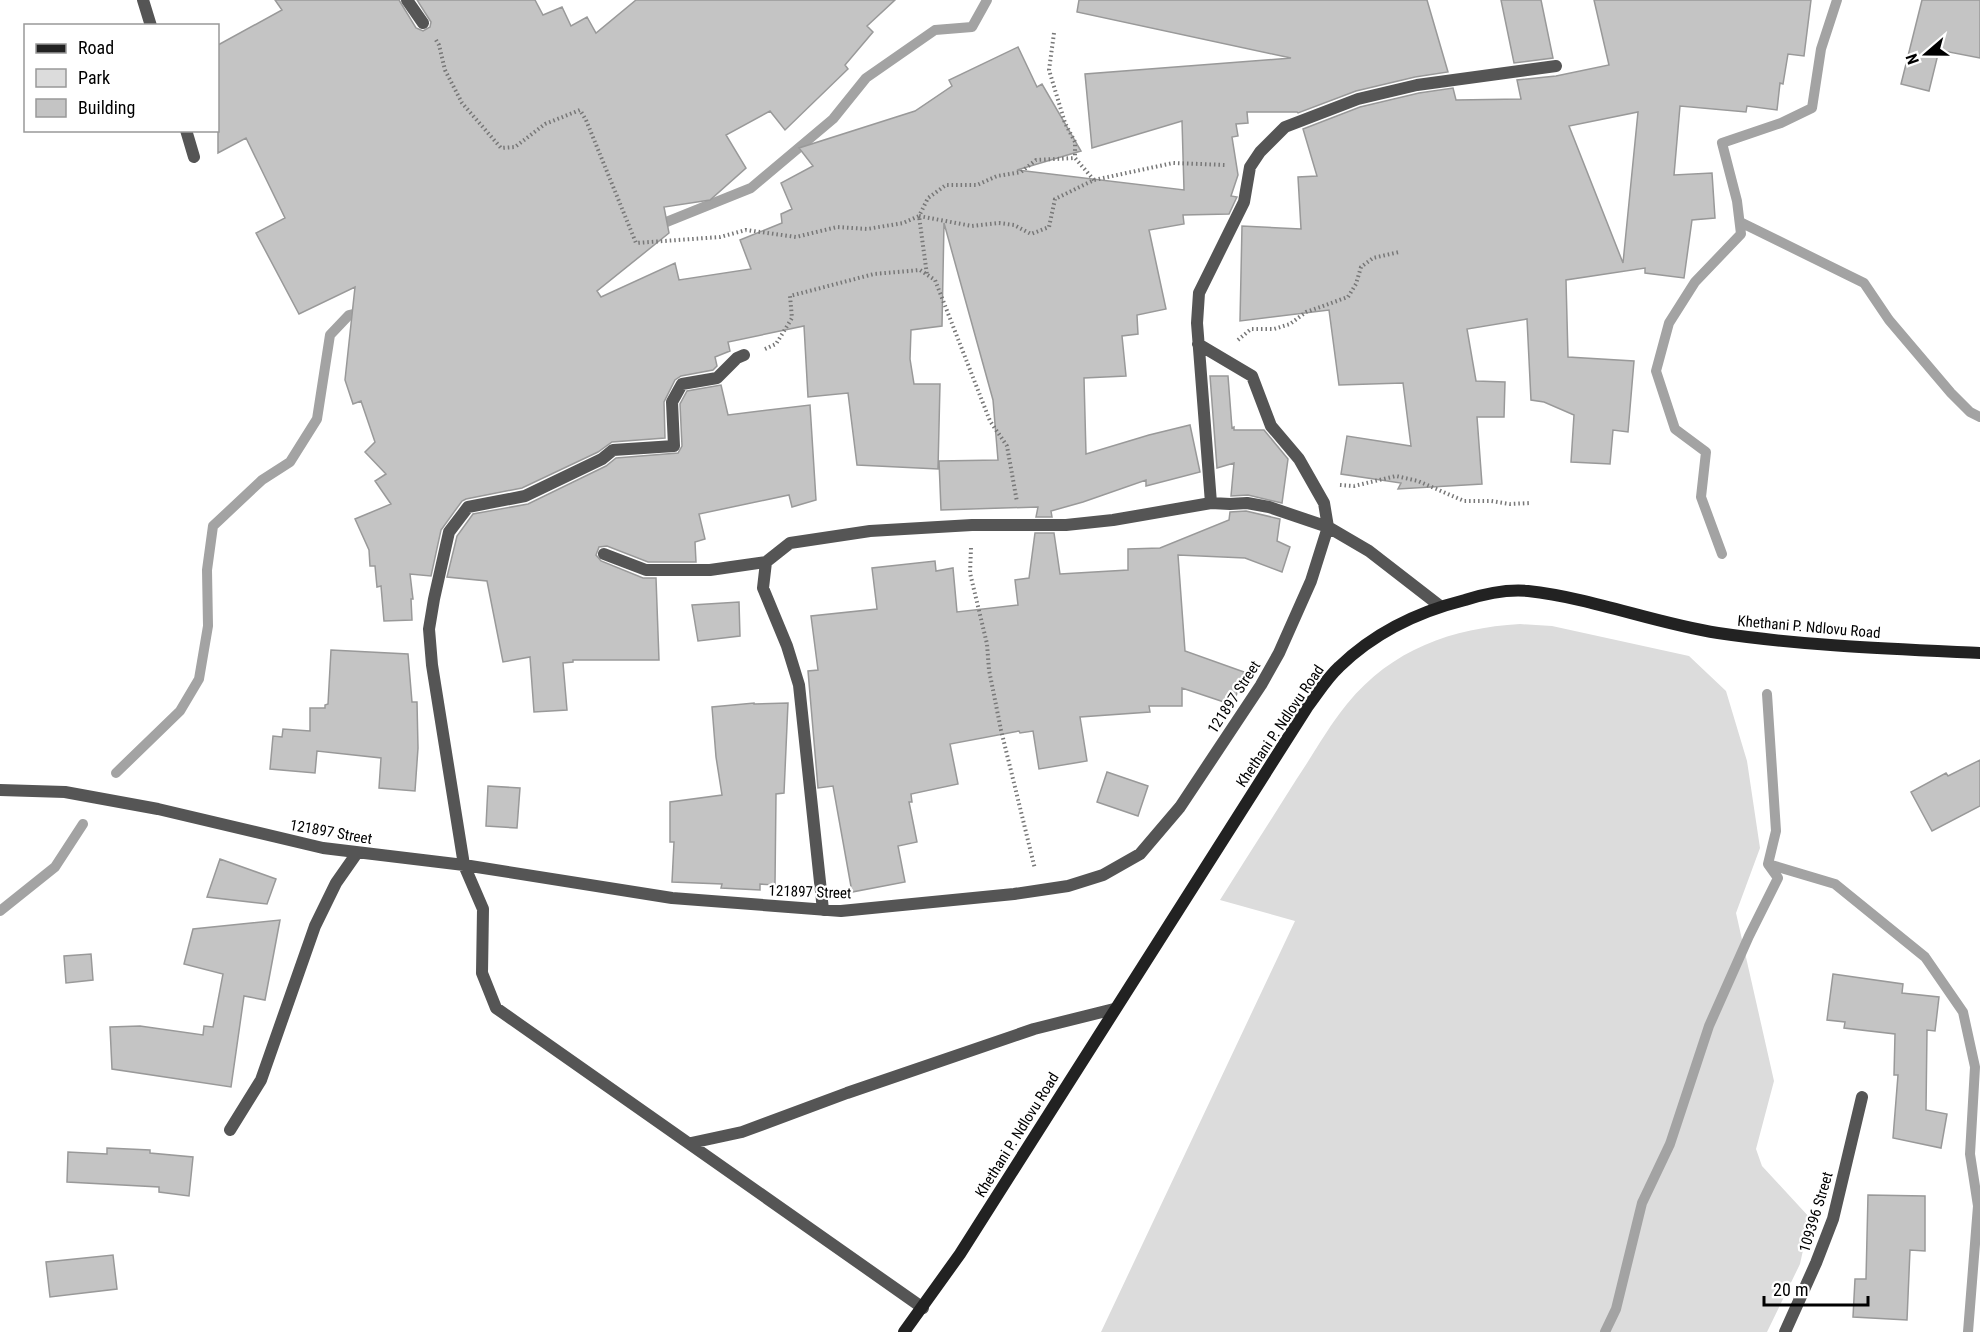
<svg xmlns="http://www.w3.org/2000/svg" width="1980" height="1332" font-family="'Roboto Condensed',sans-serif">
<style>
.green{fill:#dcdcdc}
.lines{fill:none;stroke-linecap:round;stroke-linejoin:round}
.stream{stroke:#a3a3a3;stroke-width:10}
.building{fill:#c4c4c4;stroke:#999;stroke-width:1.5;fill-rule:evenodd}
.path{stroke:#777;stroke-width:4;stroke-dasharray:1.5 3;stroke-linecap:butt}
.street{stroke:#555;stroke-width:12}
.secondary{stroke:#222;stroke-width:12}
.labels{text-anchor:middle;stroke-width:4.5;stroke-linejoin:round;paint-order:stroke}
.street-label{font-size:15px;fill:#000;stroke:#fff}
</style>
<rect width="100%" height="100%" fill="#fff"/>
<path class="green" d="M1520,624l32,2 137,30 37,35 21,70 13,87 -24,65 38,168 -18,68 6,17 48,52 -10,46 -33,68h-666l194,-411 -75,-21c25,-40 51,-80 76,-120 17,-25 32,-53 51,-76 45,-55 105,-76 173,-80z"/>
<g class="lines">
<path class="stream" d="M1740,222l124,61 25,37 62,73 19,19 10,5
M654,227l97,-39 82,-69 33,-41 69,-48 37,-3 15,-27
M1722,554l-21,-57 5,-45 -31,-23 -19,-58 13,-48 26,-41 46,-48 -4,-33 -15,-58 59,-20 31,-15 9,-59 16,-49
M1767,694l9,137 -8,33 67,20 90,73 38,55 12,55 -5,87 8,52 -10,126
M116,773l64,-62 19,-32 9,-53 -1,-56 6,-44 49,-46 28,-18 27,-43 13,-84 19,-20 17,-4
M0,911l55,-44 28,-43
M1605,1332l11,-23 26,-106 28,-59 39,-118 40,-90 29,-58 -10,-14"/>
</g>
<path class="building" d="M275,0h124l17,28 7,3 7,-4 1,-5 -14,-22h118l8,15 19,-8 9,19 16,-9 9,16 40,-33h259l-28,26 6,6 -28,33 3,4 -63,61 -15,-19 -44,24 20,33 -36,32 -46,7 5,26 -72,58 4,6 74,-34 4,17 72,-11 -11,-29 42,-17 -1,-9 11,-5 -11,-26 32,-17 -14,-18 116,-37 37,-25 -3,-6 69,-33 19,40 5,-3 39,67 -64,19 167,20 -2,-69 -90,27 -7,-74 206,-16 -214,-46 2,-12h348l21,72 -33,5 -59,14 -58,22 -1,-1h-50l1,11 -12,1 2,12 -6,1 6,38 -7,21 6,1 -1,2 -7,15 -46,1 1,9 -35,6 17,79 -29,6 1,19 -16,2 4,40 -42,2 2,76 63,-19 41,-10 10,47 -54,14v-6l-63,22 -32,9 1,6h-16l2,-10 -97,3 -2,-49 59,-1 -5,-60 -49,-177 -2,103 -31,4 -1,29 4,25h26l-2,85 -81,-4 -9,-72 -40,4 -4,-71 -76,16 2,9 -15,6 2,9 -4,4 -32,6 -6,4 -11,22 1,36 -53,4 -14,10 -76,36 -56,11 -4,2 -21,29 -10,46 -21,-2 3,25h-2l1,21 -28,1 -3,-35 -4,1 -2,-21h-5l-1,-16 -14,-31 36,-15 -16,-23 11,-7 -21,-22 10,-10 -14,-41 -8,3 -8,-24 10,-93 -56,27 -43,-81 29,-15 -39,-80 -28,15v-108l64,-35z
M1501,0h40l12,58 -39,5z
M1594,0h217l-7,56 -16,-2 -5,30 -3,-1 -3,27 -30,-4 -1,6 -66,-6 -6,69 38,-2 3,45 -23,2 -8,58 -39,-5v-5l-79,12 2,77 66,4 -6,71 -15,-2 -3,34 -39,-2 3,-47 -30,-13 -13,-2 -4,-81 -60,10 9,52 29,1 -1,35h-27l5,67 -84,5 3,-6 -60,-9 6,-38 64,10 -8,-63 -64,2 -10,-75 -89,11 2,-95 59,3 -3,-52 19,-1 -14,-47 57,-22 59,-14 34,-5 3,12 65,-1 -4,-19 39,-4 53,-11zM1638,112l-15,151 -54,-137z
M1922,0h58v58l-41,-8 -10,41 -28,-7z
M1210,376h18l4,52 2,-1v3h30l24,29 -6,44 -34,-8 -17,1 3,-33 -17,5z
M721,385l7,30 82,-10 6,95 -24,7 -3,-12 -90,19 6,25 -10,3 1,20h-48l-41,-16 -8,1 -3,8 5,6 42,17h13l3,82h-86v2l-10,1 4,47 -33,2 -4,-55 -27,5 -16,-81 -40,-4 10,-41 16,-22 55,-10 78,-38 10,-8 62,-5 4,-7 -2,-42 7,-13z
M1246,511l34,8 -3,22 13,6 -8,25 -37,-14 -67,-3 7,96 59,21 -11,33 -51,-17v18h-33l1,6 -70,5 7,44 -48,8 -6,-38 -13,2 -1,-2 -69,13 8,40 -47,10 1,8h-3l8,40 -19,4 7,36 -53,10 -19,-106 -15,2 -10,-117 10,-1 -7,-54 66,-7 -5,-41 63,-7 1,10 17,-3 4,44 61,-7 -3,-25 14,-2 6,-45h19l6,41 68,-4v-21l32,-1 69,-28 1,-8z
M739,602l1,34 -42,5 -6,-36z
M331,650l77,4 4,48h5l1,46 -3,43 -36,-3 2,-30 -64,-7 -2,22 -45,-4 3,-33 9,1 1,-8 27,2v-23h15v-3l3,-1z
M754,703v1l34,-1 -4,90 -8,1 -1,91 -15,-1v6l-39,-2 1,-4 -50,-2 2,-40h-4v-40l52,-7 -6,-38 -4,-50z
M1980,760v46l-48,25 -21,-39 35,-19 2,3z
M1107,772l41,14 -10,30 -41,-14z
M488,786l32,2 -3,40 -31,-2z
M220,859l56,20 -9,25 -60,-7z
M280,920l-15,80 -21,-4 -13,91 -119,-18 -2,-42 30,-1 63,9 1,-9 9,1 10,-53 -39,-10 9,-35z
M91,954l2,26 -27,3 -2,-27z
M1833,974l70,10 -1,9 37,4 -4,34 -8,-1 -1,80 21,4 -6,34 -48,-10 5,-63h-4l1,-41 -51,-6 1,-6 -18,-2z
M107,1148l43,2v3l43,4 -4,39 -30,-4v-5l-92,-5 1,-30 39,2z
M1868,1195l57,1v55l-15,-1 -3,70 -54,-3 2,-38h11z
M113,1255l4,34 -67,8 -4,-35z"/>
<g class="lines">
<path class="path" d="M1054,33l-5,37 16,53 10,19v16
M436,40l3,5 6,25 17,33 39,45 14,-1 30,-23 35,-14 6,10 50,123 84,-6 26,-7 50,7 41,-10 30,2 36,-6 16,-7 8,59
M1094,180l-19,-22 -39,2 -15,12 -24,4 -20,9h-31l-18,13 -9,18 53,10 27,-3 15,2 17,9 18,-7 6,-28 39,-19 79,-17 53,2
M1238,340l13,-11h23l16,-5 16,-12 42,-15 8,-13 5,-17 12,-9 26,-6
M765,349l11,-5 16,-26 -2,-22 84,-22 46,-4 15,10 55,141 17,25 10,56
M1340,485l14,1 42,-10 22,5 46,20h27l19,3 21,-1
M971,548l-1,25 17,71 2,26 12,60 34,139"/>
<path class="street" d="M143,0l8,26
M407,0l16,23
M186,130l8,27
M744,355l-7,3 -20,20 -35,6 -10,18 2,44 -61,4 -11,9 -77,37 -57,11 -19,25 -15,67 -5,30 3,36 32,200 19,44 -1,64 14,35 427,300
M1211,503l-14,-180 2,-30 45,-91 6,-35 10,-15 25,-25 73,-28 59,-14 139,-19
M604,554l42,16h64l56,-8
M0,790l65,2 93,17 165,39 141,17 208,33 169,13 173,-17 54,-8 35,-11 37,-21 40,-47 81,-122 18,-32 32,-72 17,-54 41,24 71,55
M823,910l-24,-225 -12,-39 -24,-58 3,-26 24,-19 80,-12 102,-6h94l47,-5 98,-17 19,1 17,-1 22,4 59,20 -4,-24 -25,-44 -28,-33 -19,-50 -54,-32
M230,1130l31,-50 54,-154 21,-43 21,-30
M691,1143l51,-11 105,-39 187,-64 80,-20
M1785,1332l31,-69 17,-44 29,-122"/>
<path class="secondary" d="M904,1332l56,-78 348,-548c10,-13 19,-28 31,-39 36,-35 78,-55 126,-67 19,-6 42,-11 63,-9 64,7 126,32 190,42 87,13 174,16 262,20"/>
</g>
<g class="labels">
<g class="street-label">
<text transform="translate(1809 627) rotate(5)" y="5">Khethani P. Ndlovu Road</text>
<text transform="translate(1234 697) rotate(-57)" y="5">121897 Street</text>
<text transform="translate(1280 726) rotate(-56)" y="5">Khethani P. Ndlovu Road</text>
<text transform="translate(331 832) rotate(10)" y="5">121897 Street</text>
<text transform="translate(810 892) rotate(2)" y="5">121897 Street</text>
<text transform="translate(1017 1135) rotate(-58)" y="5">Khethani P. Ndlovu Road</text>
<text transform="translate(1816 1212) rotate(-73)" y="5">109396 Street</text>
</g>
</g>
<rect x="24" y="24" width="195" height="108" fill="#ffffff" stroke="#999999" stroke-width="1.5"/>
<rect x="36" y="44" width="30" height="9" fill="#222222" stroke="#999999" stroke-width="1.5"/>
<text x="78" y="54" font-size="18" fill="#000000">Road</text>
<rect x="36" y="69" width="30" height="18" fill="#dcdcdc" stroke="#999999" stroke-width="1.5"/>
<text x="78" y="84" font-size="18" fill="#000000">Park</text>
<rect x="36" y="99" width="30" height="18" fill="#c4c4c4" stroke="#999999" stroke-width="1.5"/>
<text x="78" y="114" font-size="18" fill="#000000">Building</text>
<g transform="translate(1926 54) rotate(250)" stroke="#ffffff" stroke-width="4.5" paint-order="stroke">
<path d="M0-4.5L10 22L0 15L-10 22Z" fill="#000000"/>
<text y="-9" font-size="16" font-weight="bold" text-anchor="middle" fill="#000000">N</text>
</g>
<path d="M1764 1296v9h104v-9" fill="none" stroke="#000000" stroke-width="3"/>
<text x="1773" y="1296" font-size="18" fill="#000000" stroke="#ffffff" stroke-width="4.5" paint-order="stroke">20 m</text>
</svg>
